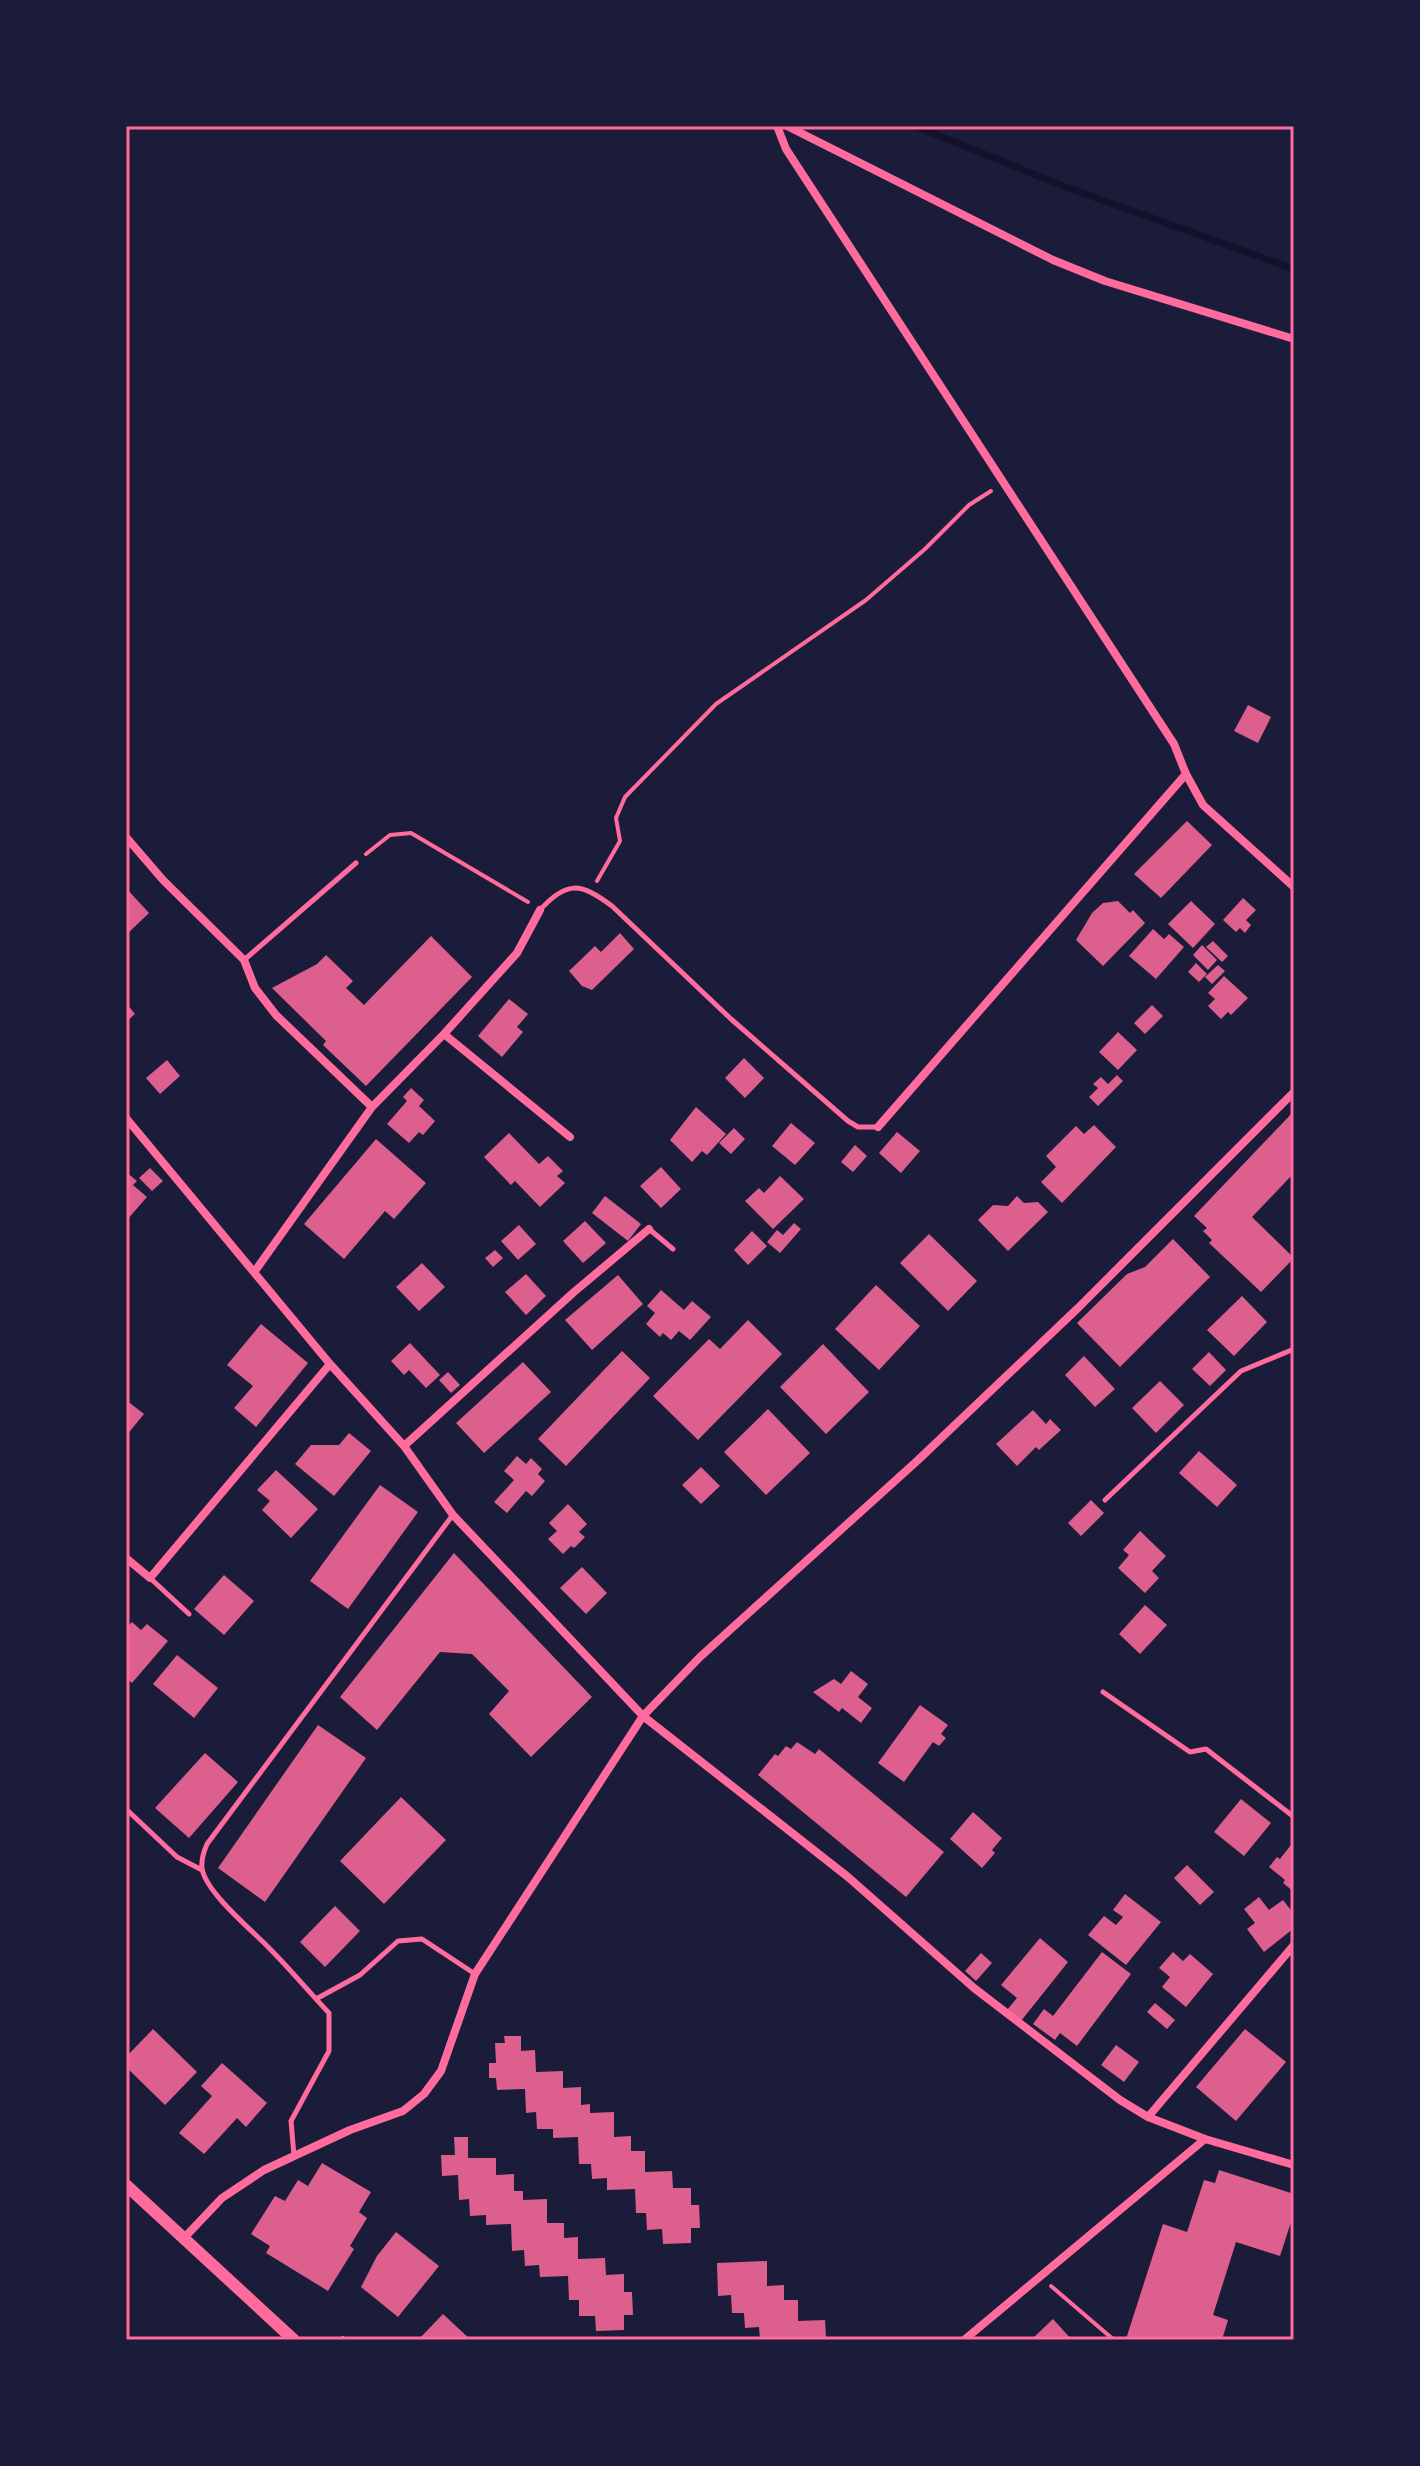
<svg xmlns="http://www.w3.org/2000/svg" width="1420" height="2466" font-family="Inter,sans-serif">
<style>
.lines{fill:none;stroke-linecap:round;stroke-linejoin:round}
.stream{stroke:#12122b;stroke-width:7}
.building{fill:#dd5f8e}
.path{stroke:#ff6b9d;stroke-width:4}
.service{stroke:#ff6b9d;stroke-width:5}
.minor{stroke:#ff6b9d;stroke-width:8}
.secondary{stroke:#ff6b9d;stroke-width:12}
.neatline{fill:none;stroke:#ff6b9d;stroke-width:3}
</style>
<rect width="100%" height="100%" fill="#1b1b3a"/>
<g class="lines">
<path class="stream" d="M915,126l148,60 231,83"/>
</g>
<path class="building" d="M1248,705l23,12 -13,26 -24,-12z
M1187,821l25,24 -51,53 -27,-24z
M126,888l23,25 -23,22z
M1243,898l13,12 -10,10 5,5 -6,8 -5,-5 -4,4 -13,-12z
M1118,901l12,12 3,-3 12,13 -42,43 -27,-26 16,-27 11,-10z
M1191,901l24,23 -22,24 -25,-24z
M1153,929l11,10 5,-5 15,13 -28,32 -27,-23z
M620,933l14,16 -42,41 -10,-4 -13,-15 26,-25 6,6z
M431,936l41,41 -106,109 -43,-41 3,-4 -54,-53 45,-24 9,-9 27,26 -7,7 18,17z
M1213,941l15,15 -6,6 -16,-15z
M1202,945l15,15 -9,10 -15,-15z
M1196,963l11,11 -8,8 -11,-10z
M1218,965l7,6 -13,13 -7,-7z
M1224,976l24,22 -17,17 -3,-3 -7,7 -13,-13 7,-7 -7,-6z
M509,999l19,15 -11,13 6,5 -21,25 -24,-21z
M126,1003l9,11 -9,8z
M1152,1005l11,11 -18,18 -11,-11z
M1118,1032l19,18 -19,20 -19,-18z
M744,1058l20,20 -19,20 -20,-20z
M167,1060l13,16 -20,18 -14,-16z
M1117,1075l6,6 -25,25 -9,-9 9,-9 -5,-4 8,-7 7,7z
M411,1088l13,12 -5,6 16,15 -12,14 -4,-3 -10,11 -22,-19 20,-23 -4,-4z
M696,1107l30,27 -19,21 -5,-4 -10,11 -22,-22z
M1294,1111v62l-42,44 42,41 -33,34 -52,-49 3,-3 -9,-9 4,-3 -13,-12z
M791,1123l24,20 -20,22 -23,-19z
M1094,1125l22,22 -54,56 -21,-21 15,-15 -10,-11 30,-30 8,8z
M734,1128l11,11 -14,15 -12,-11z
M897,1132l23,19 -19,22 -22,-20z
M509,1133l30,31 9,-8 15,15 -6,5 8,7 -25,24 -25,-26 -4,4 -27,-28z
M376,1139l50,44 -32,36 -9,-8 -41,48 -40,-35z
M855,1145l12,11 -14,16 -12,-10z
M661,1167l20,22 -20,19 -21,-22z
M150,1168l13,13 -11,10 -13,-13z
M126,1172l11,9 -4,4 14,12 -21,24z
M780,1176l24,23 -31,30 -28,-28 14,-13 5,5z
M605,1196l36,28 -13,17 -36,-28z
M1017,1196l7,7 14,-1 10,10 -40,39 -30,-31 15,-15 15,1z
M585,1221l21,22 -23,20 -20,-22z
M794,1223l7,6 -21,24 -13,-11 10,-12 6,5z
M519,1225l17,19 -18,16 -17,-19z
M752,1231l15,15 -19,19 -14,-15z
M929,1234l48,47 -29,30 -48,-48z
M1173,1239l37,38 -90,90 -43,-44 50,-49 18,-7z
M495,1250l8,8 -10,9 -8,-9z
M422,1263l23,24 -26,24 -23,-24z
M526,1274l20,22 -20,19 -21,-23z
M618,1275l25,29 -51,46 -27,-30z
M876,1285l44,41 -41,44 -44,-41z
M661,1290l23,20 8,-9 19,16 -21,23 -11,-9 -8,9 -8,-7 -3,4 -14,-13 9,-11 -8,-7z
M1242,1296l25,26 -33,34 -27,-26z
M748,1320l34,34 -84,86 -45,-44 56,-57 11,10z
M261,1324l47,39 -52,64 -22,-19 19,-22 -26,-21z
M410,1343l30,32 -14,13 -17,-18 -5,5 -13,-14z
M823,1344l46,48 -43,42 -46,-47z
M622,1351l28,27 -84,88 -28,-27z
M1209,1352l17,18 -16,16 -18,-17z
M1084,1356l31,33 -20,18 -30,-32z
M523,1362l28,30 -67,61 -28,-30z
M448,1372l12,13 -9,8 -12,-13z
M1160,1381l24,24 -28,28 -24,-25z
M126,1400l18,14 -18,22z
M768,1409l42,44 -44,42 -42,-43z
M1033,1410l13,14 4,-5 11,11 -22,20 -3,-3 -19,19 -21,-22z
M349,1433l22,18 -37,45 -39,-32 16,-19h28z
M1199,1451l38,34 -20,22 -38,-34z
M517,1456l9,8 5,-6 11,11 -4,5 7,7 -13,15 -6,-5 -19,22 -13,-11 20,-22 -10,-9z
M701,1467l19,19 -19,18 -19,-19z
M276,1470l42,39 -27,29 -29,-28 8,-9 -13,-11z
M380,1485l38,27 -70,97 -38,-28z
M1091,1500l13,13 -23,23 -13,-13z
M568,1504l19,20 -8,8 6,5 -11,11 -3,-2 -8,8 -15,-15 9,-8 -8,-8z
M1140,1531l26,25 -14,15 7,7 -14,15 -27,-25 11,-13 -6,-5z
M454,1553l138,144 -61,60 -42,-43 20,-23 -37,-37 -32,-2 -63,78 -37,-33z
M582,1567l25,26 -21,21 -26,-26z
M224,1575l30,26 -30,34 -30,-26z
M1145,1605l22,20 -27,29 -21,-20z
M132,1622l9,8 6,-6 21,17 -36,42 -6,-5v-50z
M177,1655l41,33 -24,30 -41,-34z
M851,1671l17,13 -10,13 14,11 -11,15 -19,-15 -3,4 -26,-20 21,-13 7,5z
M920,1705l28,20 -7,9 5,4 -7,8 -6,-4 -29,40 -26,-19z
M318,1725l48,33 -101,144 -47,-34z
M797,1742l18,12 4,-5 125,103 -38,45 -148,-122 17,-21 3,2 8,-10 5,3z
M205,1753l33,29 -49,56 -34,-30z
M401,1797l45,43 -62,64 -44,-43z
M1241,1799l30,24 -27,33 -30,-24z
M973,1812l29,26 -10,12 3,3 -13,15 -32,-29z
M1294,1841v51l-11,-9 2,-3 -16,-13 8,-10 3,2z
M1187,1865l27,27 -14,13 -26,-27z
M1125,1894l36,28 -35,43 -38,-30 16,-19 12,9 7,-8 -10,-7z
M1259,1897l10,13 14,-10 11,14v14l-30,24 -17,-23 8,-6 -11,-14z
M335,1906l25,25 -35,36 -25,-25z
M1040,1938l28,24 -47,59 -14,-11 10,-12 -16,-13z
M1102,1952l29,22 -54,72 -17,-13 -5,7 -22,-16 11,-15 9,7z
M1173,1952l10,9 7,-7 23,20 -27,33 -24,-20 8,-10 -11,-9z
M981,1953l11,10 -16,18 -11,-10z
M1155,2003l20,17 -8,9 -20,-17z
M153,2029l44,43 -32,33 -39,-38v-10z
M1245,2029l41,33 -50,59 -40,-34z
M504,2036h17v15l14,-1 1,22 27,-1v17l18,-1v18l9,-1v9l24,-1v25l17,-1v15h14v21l27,-1 1,17h18v17h8l1,23h-9v15l-28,1 -1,-15 -15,1 -1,-17h-10l-1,-24 -28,1v-12l-15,1 -1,-15h-12l-1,-27 -25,1v-9h-16l-1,-17 -10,1 -1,-24 -28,1 -1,-12h-7v-15h7l-1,-20h10z
M1116,2045l23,17 -15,20 -23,-17z
M222,2063l45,40 -21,24 -9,-9 -33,36 -25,-21 33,-37 -11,-10z
M454,2137h14v21h28v17l18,-1v17h9v9l24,-1v24h17v15l14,-1v22l27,-1 1,17 18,-1v18h8l1,23h-9v15l-28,1 -1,-15h-16v-16h-10l-1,-24 -28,1 -1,-12 -14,1 -1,-16 -12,1 -1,-27 -25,1v-10l-16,1 -1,-17 -10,1 -1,-25 -16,1 -1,-21h14z
M322,2163l49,29 -12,20 8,6 -17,28 4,3 -26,42 -62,-38 4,-7 -19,-12 24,-38 10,5 13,-21 10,6z
M1219,2170l75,24v19l-14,43 -44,-14 -23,73 15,5 -6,20 -96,-1 37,-115 24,8 17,-52 11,3z
M396,2232l43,34 -41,51 -37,-30 16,-31z
M767,2261v25l17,-1v15h14v21l27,-1 1,17h18v3l-84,-1 -1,-12 -14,1 -1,-15h-12l-1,-18 -13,1 -1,-33z
M443,2314l28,26h-53z
M1053,2319l19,21h-41z"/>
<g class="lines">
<path class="path" d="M366,854l24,-19 21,-2 117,69
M597,881l23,-40 -4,-23 9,-21 91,-93 150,-104 59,-51 44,-44 22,-14
M1051,2286l63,54
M342,2340l1,-2"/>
<path class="service" d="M540,910c27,-30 41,-27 72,-4l119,113 117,102 10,6h20
M244,960l112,-97
M649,1229l24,20
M1105,1500l136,-129 53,-22
M150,1578l39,36
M1103,1692l87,60 16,-3 88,68
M126,1809l51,48 25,13
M316,1999l44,-24 38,-34 24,-2 53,35
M294,2156l-3,-35 38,-70v-38c-20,-21 -39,-44 -59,-64 -17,-18 -65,-57 -68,-81 -1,-8 2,-17 5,-24l245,-328"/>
<path class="minor" d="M777,126l9,23 388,595 12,30 17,31 91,82
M787,126l266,134 52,21 189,58
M126,837l37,43 81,80 11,28 21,27 96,92
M444,1034l126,103
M126,1118l204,246 74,82 49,69 190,201 205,161 126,111 146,112 28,17 57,22 89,26
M878,1127l308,-353
M255,1271l117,-164 72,-73 73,-81 23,-43
M404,1446l170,-154 75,-63
M126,1558l24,20 180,-214
M1148,2117l146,-172
M184,2238l38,-40 42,-28 86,-40 53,-19 21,-17 17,-23 34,-97 168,-258 57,-59 217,-196 161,-153 216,-216
M964,2340l241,-201"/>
<path class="secondary" d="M126,2185l168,155"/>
</g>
<rect width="1420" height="2466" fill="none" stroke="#1b1b3a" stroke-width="256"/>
<rect x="128" y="128" width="1164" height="2210" class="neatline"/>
</svg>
